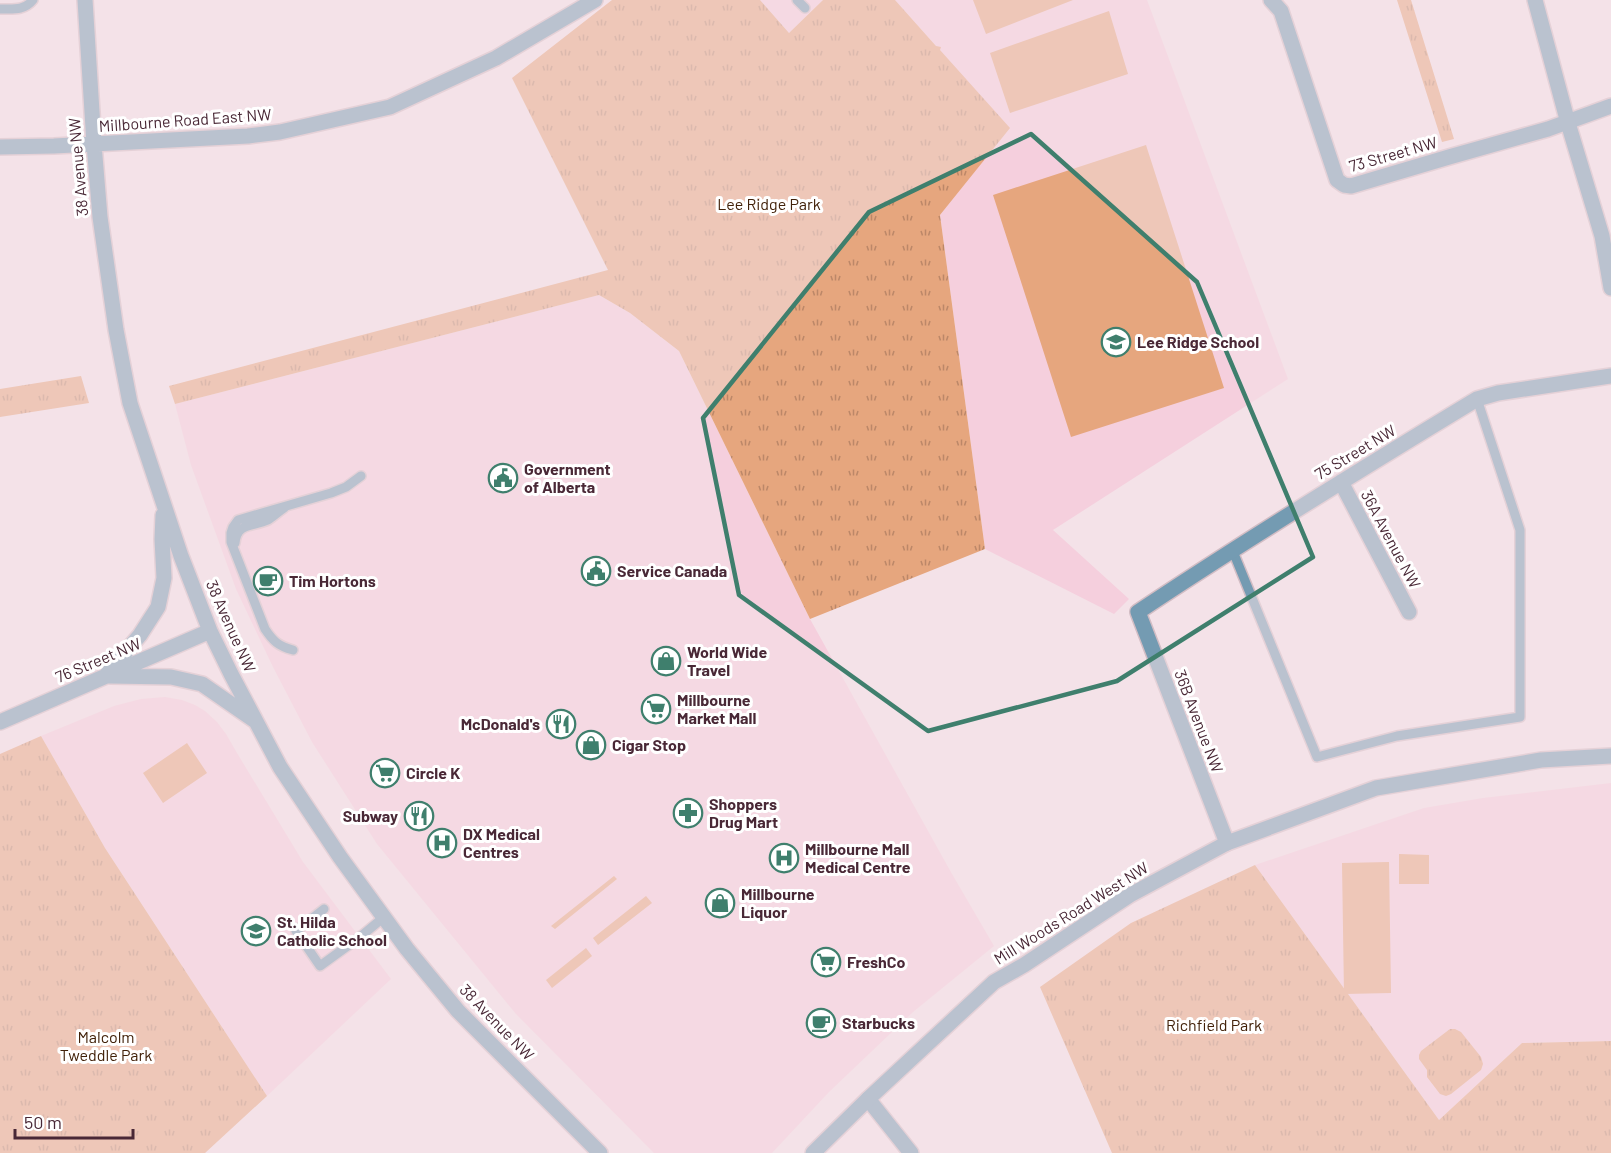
<svg xmlns="http://www.w3.org/2000/svg" width="1611" height="1153" font-family="Barlow,sans-serif">
<style>
.built{fill:#f5cfdd}
.grass{fill:#e6a67e}
.park{fill:url(#park-tufts)}
.lines{fill:none;stroke-linecap:round;stroke-linejoin:round}
.service-casing{stroke:#d2bdc4;stroke-width:12}
.minor-casing{stroke:#d2bdc4;stroke-width:18}
.tertiary-casing{stroke:#d2bdc4;stroke-width:18}
.service{stroke:#749bb2;stroke-width:9}
.minor{stroke:#749bb2;stroke-width:15}
.tertiary{stroke:#749bb2;stroke-width:15}
.marked{fill:none;stroke:#3f7f6d;stroke-width:4.5;stroke-linejoin:round}
.labels{text-anchor:middle;stroke-width:6;stroke-linejoin:round;paint-order:stroke}
.street-label{font-size:16px;fill:#492836;stroke:#fff}
.park-label{font-size:16px;fill:#412109;stroke:#fff}
.poi-label{font-size:16px;font-weight:bold;fill:#492836;stroke:#fff;text-anchor:start}
</style>
<defs>
<pattern id="park-tufts" width="24" height="20" patternUnits="userSpaceOnUse" patternTransform="scale(1.5)"><rect width="24" height="20" fill="#e6a67e"/><path d="M3 7l-1-3M5 7V3M7 7l1-3M15 17l-1-3M17 17v-4M19 17l1-3" fill="none" stroke="#bc8768"/></pattern>
</defs>
<rect width="100%" height="100%" fill="#f4e2e8"/>
<path class="built" d="M760,0h63l-34,33z
M895,0h252l141,379 -235,151 76,69 -15,15 -129,-65 -45,-334 69,-87z
M599,295l31,18 49,38 131,268 142,255 42,72 -81,66 -84,80 -57,61h-118l-138,-139 -139,-170 -65,-102 -39,-75 -37,-78 -45,-124 -16,-61z
M165,697l17,3 13,5 10,6 12,11 9,12 11,19 66,109 88,117 -124,117 -162,-248 -64,-112 73,-30 27,-7z
M1611,783v258l-89,2 -83,77 -184,-255 169,-57 59,-10z"/>
<path class="grass" d="M973,0h100l-87,34z
M1109,11l19,63 -118,39 -20,-60z
M1146,145l78,243 -153,49 -78,-242z
M187,743l20,30 -44,30 -20,-30z
M1399,854l30,1v29h-30z
M1389,862l2,131 -47,1 -2,-131z
M614,876l3,3 -62,50 -4,-3z
M646,896l6,7 -54,42 -5,-7z
M586,948l6,8 -40,32 -6,-8z"/>
<path class="park" d="M612,0h148l29,33 34,-33h72l41,46 5,1 -1,3 70,78 -70,87 45,334 -175,70 -131,-268 -49,-38 -31,-18 -424,109 -6,-18 439,-116 -96,-192z
M1397,0h14l43,139 -12,3z
M81,376l8,27 -89,14v-28z
M41,736l64,112 162,248 -62,57h-205v-399z
M1255,865l184,255 83,-77 89,-2v112h-499l-72,-166 91,-64z
M1450,1029h5l6,3 20,25 2,7 -2,6 -30,24 -5,2 -6,-2 -13,-17v-7l-8,-11v-4l2,-4z"/>
<g class="lines">
<g class="service-casing">
<path id="service" d="M797,0l8,8
M0,9c13,0 24,2 33,-9
M235,543c2,-21 18,-16 33,-23 5,-3 10,-8 16,-12
M1232,549l85,208 80,-21 123,-19v-187l-43,-131
M293,650c-15,-4 -20,-9 -28,-21l-34,-87v-9l2,-6 5,-7 93,-27 15,-6 15,-11
M324,909l-28,22 24,35 40,-29 24,-20"/>
</g>
<g class="minor-casing">
<path id="minor" d="M1271,0l10,11 56,169 7,5 7,1 98,-29 99,-28 63,-23
M1341,482l68,130
M1227,843l-89,-231c111,-74 225,-144 339,-213l21,-6 113,-17
M868,1099l43,54"/>
</g>
<g class="tertiary-casing">
<path id="tertiary" d="M85,0l9,144 6,73 16,113 14,73 51,153 29,75 21,43 49,93 60,90 67,92 51,62 142,142
M1535,0l33,123 34,113 9,52
M0,147l54,-1 194,-10 32,-4 110,-25 106,-49 99,-58
M107,674l33,-39 18,-28 6,-29 -2,-39 1,-24
M110,676l61,1 31,7 52,36
M0,722l210,-91
M813,1153l55,-54 126,-117 30,-17 106,-70 97,-52 149,-55 165,-28 70,-4"/>
</g>
<use href="#service" class="service"/>
<use href="#minor" class="minor"/>
<use href="#tertiary" class="tertiary"/>
</g>
<path d="M0 0H1611V1153H0ZM1031,134l166,148 116,275 -196,124 -189,50 -189,-136 -36,-177 166,-206z" fill="#f4e2e8" fill-opacity=".55" fill-rule="evenodd"/>
<path class="marked" d="M1031,134l166,148 116,275 -196,124 -189,50 -189,-136 -36,-177 166,-206z"/>
<defs>
<g id="school-ring" transform="scale(1.5)"><circle r="9.5" fill="#fff" stroke="#3f7f6d" stroke-width="1.5"/><path d="M0-5L7-2L0 1L-7-2ZM-4 1L0 2.5L4 1V4Q0 6-4 4Z" fill="#3f7f6d"/></g>
<g id="civic-ring" transform="scale(1.5)"><circle r="9.5" fill="#fff" stroke="#3f7f6d" stroke-width="1.5"/><path d="M-.6-6.5H3V-4.5H.6V-3L4-1V1h2V6H-6V1h2V-1L-.6-3ZM-1.2 2.5V6h2.4V2.5Z" fill="#3f7f6d"/></g>
<g id="cafe-ring" transform="scale(1.5)"><circle r="9.5" fill="#fff" stroke="#3f7f6d" stroke-width="1.5"/><path d="M-5.5-4.5H6V0H3Q3 3.5 0 3.5H-2.5Q-5.5 3.5-5.5 0ZM3-3.2v2h1.7v-2ZM-6 4.5H4V6H-6Z" fill="#3f7f6d"/></g>
<g id="shop-ring" transform="scale(1.5)"><circle r="9.5" fill="#fff" stroke="#3f7f6d" stroke-width="1.5"/><path d="M-5-2.5h2.3a2.7 3.5 0 0 1 5.4 0H5L5.5 6h-11ZM-1.5-2.5h3a1.5 2.3 0 0 0-3 0Z" fill="#3f7f6d"/></g>
<g id="supermarket-ring" transform="scale(1.5)"><circle r="9.5" fill="#fff" stroke="#3f7f6d" stroke-width="1.5"/><path d="M-6-5.5h2.5l.6 2H6L4.5 2H-2.5L-4.4-4H-6ZM-1.5 3.2a1.3 1.3 0 1 0 .1 0ZM3 3.2a1.3 1.3 0 1 0 .1 0Z" fill="#3f7f6d"/></g>
<g id="restaurant-ring" transform="scale(1.5)"><circle r="9.5" fill="#fff" stroke="#3f7f6d" stroke-width="1.5"/><path d="M-5-6h1v4h1v-4h1v4h1v-4h1v5L-1.5 .5V6h-2V.5L-5-1ZM5-6V6H3V1.5H1.5Q1.5-4 5-6Z" fill="#3f7f6d"/></g>
<g id="pharmacy-ring" transform="scale(1.5)"><circle r="9.5" fill="#fff" stroke="#3f7f6d" stroke-width="1.5"/><path d="M-2-6h4v4h4v4h-4v4h-4v-4h-4v-4h4Z" fill="#3f7f6d"/></g>
<g id="hospital-ring" transform="scale(1.5)"><circle r="9.5" fill="#fff" stroke="#3f7f6d" stroke-width="1.5"/><path d="M-5-5h3v3.5h4V-5h3V5h-3V1.5h-4V5h-3Z" fill="#3f7f6d"/></g>
</defs>
<g fill-rule="evenodd">
<use href="#school-ring" x="1116" y="342"/>
<use href="#civic-ring" x="503" y="478"/>
<use href="#civic-ring" x="596" y="571"/>
<use href="#cafe-ring" x="268" y="581"/>
<use href="#shop-ring" x="666" y="661"/>
<use href="#supermarket-ring" x="656" y="709"/>
<use href="#restaurant-ring" x="561" y="724"/>
<use href="#shop-ring" x="591" y="745"/>
<use href="#supermarket-ring" x="385" y="773"/>
<use href="#pharmacy-ring" x="688" y="813"/>
<use href="#restaurant-ring" x="419" y="816"/>
<use href="#hospital-ring" x="442" y="843"/>
<use href="#hospital-ring" x="784" y="858"/>
<use href="#shop-ring" x="720" y="903"/>
<use href="#school-ring" x="256" y="931"/>
<use href="#supermarket-ring" x="826" y="962"/>
<use href="#cafe-ring" x="821" y="1023"/>
</g>
<g class="labels">
<g class="street-label">
<text transform="translate(185 120) rotate(-4)" y="6">Millbourne Road East NW</text>
<text transform="translate(1393 154) rotate(-16)" y="6">73 Street NW</text>
<text transform="translate(78 167) rotate(-95)" y="6">38 Avenue NW</text>
<text transform="translate(1355 452) rotate(-31)" y="6">75 Street NW</text>
<text transform="translate(1391 539) rotate(62)" y="6">36A Avenue NW</text>
<text transform="translate(231 626) rotate(66)" y="6">38 Avenue NW</text>
<text transform="translate(98 660) rotate(-23)" y="6">76 Street NW</text>
<text transform="translate(1199 721) rotate(69)" y="6">36B Avenue NW</text>
<text transform="translate(1071 913) rotate(-32)" y="6">Mill Woods Road West NW</text>
<text transform="translate(497 1022) rotate(46)" y="6">38 Avenue NW</text>
</g>
<g class="park-label">
<text x="769" y="210">Lee Ridge Park</text>
<text x="1214" y="1031">Richfield Park</text>
<text x="106" y="1043">Malcolm<tspan x="106" dy="18">Tweddle Park</tspan></text>
</g>
<g class="poi-label">
<text x="1137" y="348">Lee Ridge School</text>
<text x="524" y="475">Government<tspan x="524" dy="18">of Alberta</tspan></text>
<text x="617" y="577">Service Canada</text>
<text x="289" y="587">Tim Hortons</text>
<text x="687" y="658">World Wide<tspan x="687" dy="18">Travel</tspan></text>
<text x="677" y="706">Millbourne<tspan x="677" dy="18">Market Mall</tspan></text>
<text x="540" y="730" text-anchor="end">McDonald's</text>
<text x="612" y="751">Cigar Stop</text>
<text x="406" y="779">Circle K</text>
<text x="709" y="810">Shoppers<tspan x="709" dy="18">Drug Mart</tspan></text>
<text x="398" y="822" text-anchor="end">Subway</text>
<text x="463" y="840">DX Medical<tspan x="463" dy="18">Centres</tspan></text>
<text x="805" y="855">Millbourne Mall<tspan x="805" dy="18">Medical Centre</tspan></text>
<text x="741" y="900">Millbourne<tspan x="741" dy="18">Liquor</tspan></text>
<text x="277" y="928">St. Hilda<tspan x="277" dy="18">Catholic School</tspan></text>
<text x="847" y="968">FreshCo</text>
<text x="842" y="1029">Starbucks</text>
</g>
</g>
<path d="M15 1129v9h118v-9" fill="none" stroke="#492836" stroke-width="3"/>
<text x="24" y="1129" font-size="18" fill="#492836" stroke="#ffffff" stroke-width="4.5" paint-order="stroke">50 m</text>
</svg>
